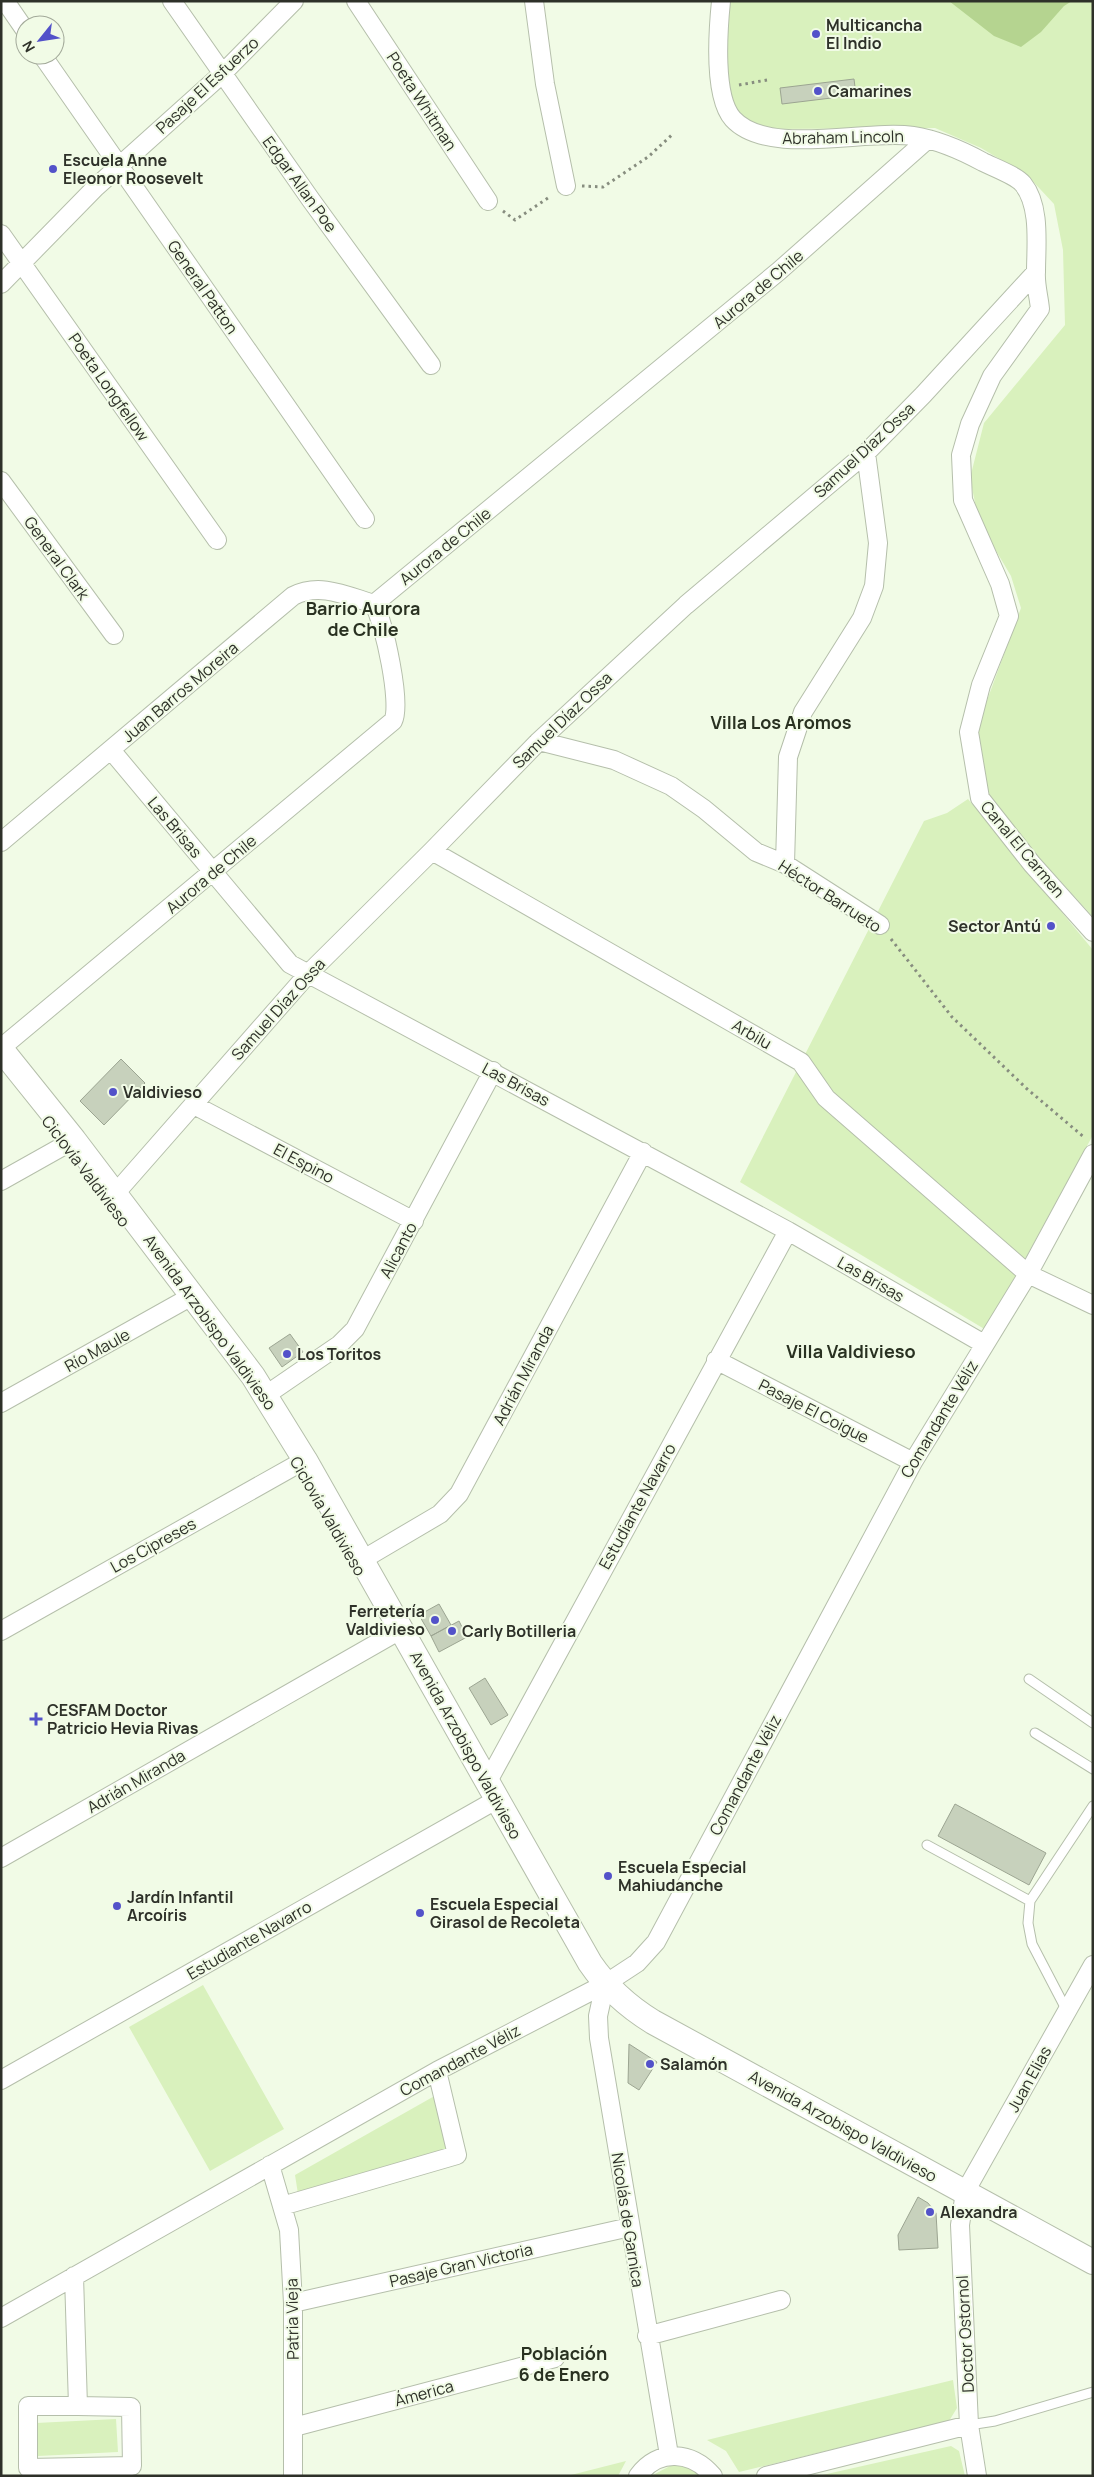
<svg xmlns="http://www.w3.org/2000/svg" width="1094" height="2477" font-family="Manrope,sans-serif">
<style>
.green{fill:#d9f1bd}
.forest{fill:#b5d490}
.building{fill:#c7d1bc;stroke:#9ca592}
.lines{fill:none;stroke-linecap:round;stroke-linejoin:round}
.lane-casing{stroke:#b5bfab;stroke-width:11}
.street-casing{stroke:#b5bfab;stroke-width:20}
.secondary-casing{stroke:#b5bfab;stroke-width:26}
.path{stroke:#878d7f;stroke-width:3;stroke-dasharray:2.5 4;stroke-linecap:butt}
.lane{stroke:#fff;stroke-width:9}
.street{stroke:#fff;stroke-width:18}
.secondary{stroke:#fff;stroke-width:24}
.poi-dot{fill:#5352c9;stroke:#f1fbe6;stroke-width:2}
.labels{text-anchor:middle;stroke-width:4;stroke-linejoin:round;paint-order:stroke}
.poi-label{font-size:16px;font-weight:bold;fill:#2e3129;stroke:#f1fbe6;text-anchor:start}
.street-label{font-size:16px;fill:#2e3129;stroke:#f1fbe6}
.neighbourhood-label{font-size:18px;font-weight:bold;fill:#293121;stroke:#f1fbe6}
</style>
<rect width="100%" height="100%" fill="#f1fbe6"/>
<path class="green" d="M727,1h366v916l-59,-65 -50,-62 -9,-57 46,-125 -10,-32 -32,-54 -9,-44 14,-55 81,-98 -2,-75 -9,-46 -27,-29 -46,-27 -46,-20 -168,1c-5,-2 -13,-2 -18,-6 -33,-20 -23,-88 -22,-122z
M968,799l125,151v185l-107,195 -246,-148 184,-361 23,-8z
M203,1985l81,144 -74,42 -81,-144z
M438,2094l12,56 -152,44 -3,-19z
M953,2380l4,28 -8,13 -210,51 -13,-21 -19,-11z
M116,2419l2,33 -80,4 -2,-33z
M951,2446l8,5 6,25h-147z
M626,2461l-8,15h-51z
M681,2465l12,4 9,7h-51l19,-10z"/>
<path class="forest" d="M949,1h123l-8,5 -23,26 -20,15 -27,-11z"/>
<path class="building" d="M854,79l2,16 -74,9 -2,-16z
M121,1059l24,24 -41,42 -24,-24z
M290,1334l13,18 -21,15 -13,-19z
M439,1604l12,21 -20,11 -12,-21z
M459,1621l8,16 -28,15 -8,-16z
M485,1678l23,37 -17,10 -22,-37z
M955,1804l91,49 -17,32 -91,-49z
M629,2044l28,18 -18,28 -11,-7z
M918,2197l10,6 8,10 2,35 -39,2 -1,-15z"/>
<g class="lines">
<g class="lane-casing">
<path id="lane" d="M1029,1679l64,44
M1035,1733l58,36
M927,1845l103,56
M1067,2011l-35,-67 -4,-21 2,-22 63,-95
M969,2425l26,-4 98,-29"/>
</g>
<g class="street-casing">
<path id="street" d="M5,1l20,29
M172,1l139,199 120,165
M356,1l132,200
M534,1l11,83 21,102
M721,1c-3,30 -8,96 12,118 35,38 132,10 180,17 26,4 48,14 70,26 10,5 34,14 40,22 18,22 13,62 13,88 -1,12 3,25 4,37l-48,67 -22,48 -9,31 2,45 37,84 9,32 -28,69 -12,47 11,66 52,66 61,68
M42,55l323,464
M1,234l216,306
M1,284l95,-97 126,-113 72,-73
M1,481l113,154
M374,604l405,-333 149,-132
M539,741l75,19 57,26 33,23 52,43 29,12 95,61
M111,750l179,214 498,267 196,113
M1,842l292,-246c27,-14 54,0 81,8
M432,851l369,211 25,36 202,176 65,31
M785,864l3,-107 15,-45 59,-94 12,-32 4,-43 -12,-90
M1,1048l392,-327c9,-17 -9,-98 -19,-117
M194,1105l220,116
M1,1181l73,-41
M114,1195l194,-221 124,-123 107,-110 147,-136 180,-152 57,-58 113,-123
M716,1360l197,102
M266,1395l73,-50 16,-16 138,-258
M1,1403l191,-107
M362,1560l78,-46 19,-20 184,-342
M1,1631l304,-171
M487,1783l301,-552
M1,1858l401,-229
M605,1984l-7,32 1,22 70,417
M1,2080l495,-280
M270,2165l19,65 4,73v173
M282,2206l175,-51 -20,-84
M74,2276l4,130h-50v62l104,-2 -1,-59 -53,-1
M293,2303l337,-76
M1,2318l436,-247 168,-87 32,-21 19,-21 257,-480 115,-188 65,-120
M647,2336l134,-36
M294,2427l261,-69
M638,2476c20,-28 54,-25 75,0
M766,2476l203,-51
M977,2476l-8,-51 -9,-200 5,-33 128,-227"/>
</g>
<g class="secondary-casing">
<path id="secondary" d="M1,1049l73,91 179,236 52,84 285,503c17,25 37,43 63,59l440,240"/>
</g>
<path class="path" d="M739,85l28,-5
M582,186l21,1 45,-30 26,-24
M503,211l12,9 36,-24
M891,939l61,78 74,71 59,50"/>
<use href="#lane" class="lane"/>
<use href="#street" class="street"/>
<use href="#secondary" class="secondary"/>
</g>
<g class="poi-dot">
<circle cx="816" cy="34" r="5"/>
<circle cx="818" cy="91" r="5"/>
<circle cx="53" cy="169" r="5"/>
<circle cx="1051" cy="926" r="5"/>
<circle cx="113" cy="1092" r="5"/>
<circle cx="287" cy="1354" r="5"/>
<circle cx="435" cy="1620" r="5"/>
<circle cx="452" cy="1631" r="5"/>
<path d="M33.5 1711.5h5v5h5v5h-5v5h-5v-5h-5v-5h5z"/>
<circle cx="608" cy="1876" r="5"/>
<circle cx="117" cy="1906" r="5"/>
<circle cx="420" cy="1913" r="5"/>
<circle cx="650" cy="2064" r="5"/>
<circle cx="930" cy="2212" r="5"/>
</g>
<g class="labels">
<g class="poi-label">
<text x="826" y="31">Multicancha<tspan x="826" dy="18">El Indio</tspan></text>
<text x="828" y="97">Camarines</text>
<text x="63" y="166">Escuela Anne<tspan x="63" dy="18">Eleonor Roosevelt</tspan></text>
<text x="1041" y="932" text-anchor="end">Sector Antú</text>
<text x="123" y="1098">Valdivieso</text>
<text x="297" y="1360">Los Toritos</text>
<text x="425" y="1617" text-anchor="end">Ferretería<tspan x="425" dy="18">Valdivieso</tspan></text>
<text x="462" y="1637">Carly Botilleria</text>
<text x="47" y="1716">CESFAM Doctor<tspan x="47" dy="18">Patricio Hevia Rivas</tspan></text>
<text x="618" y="1873">Escuela Especial<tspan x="618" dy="18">Mahiudanche</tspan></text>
<text x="127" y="1903">Jardín Infantil<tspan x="127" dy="18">Arcoíris</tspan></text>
<text x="430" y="1910">Escuela Especial<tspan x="430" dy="18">Girasol de Recoleta</tspan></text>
<text x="660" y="2070">Salamón</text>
<text x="940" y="2218">Alexandra</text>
</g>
<g class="street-label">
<text transform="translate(207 85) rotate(-43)" y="6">Pasaje El Esfuerzo</text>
<text transform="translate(422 101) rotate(57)" y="6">Poeta Whitman</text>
<text transform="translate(843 137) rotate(-1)" y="6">Abraham Lincoln</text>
<text transform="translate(300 184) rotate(54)" y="6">Edgar Allan Poe</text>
<text transform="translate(203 287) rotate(55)" y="6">General Patton</text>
<text transform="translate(758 289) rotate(-40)" y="6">Aurora de Chile</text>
<text transform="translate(109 387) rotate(55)" y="6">Poeta Longfellow</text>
<text transform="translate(864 450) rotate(-43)" y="6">Samuel Díaz Ossa</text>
<text transform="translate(445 546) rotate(-39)" y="6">Aurora de Chile</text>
<text transform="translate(57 558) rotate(54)" y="6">General Clark</text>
<text transform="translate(180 692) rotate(-40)" y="6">Juan Barros Moreira</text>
<text transform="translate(562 720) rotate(-44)" y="6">Samuel Díaz Ossa</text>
<text transform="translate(175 827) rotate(50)" y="6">Las Brisas</text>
<text transform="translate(1023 849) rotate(50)" y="6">Canal El Carmen</text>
<text transform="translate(211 874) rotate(-40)" y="6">Aurora de Chile</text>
<text transform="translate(830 896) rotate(33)" y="6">Héctor Barrueto</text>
<text transform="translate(278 1009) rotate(-48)" y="6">Samuel Díaz Ossa</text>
<text transform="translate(752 1034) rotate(30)" y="6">Arbilu</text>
<text transform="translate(516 1084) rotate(28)" y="6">Las Brisas</text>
<text transform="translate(304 1163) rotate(28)" y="6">El Espino</text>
<text transform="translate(86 1171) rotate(53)" y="6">Ciclovía Valdivieso</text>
<text transform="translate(398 1250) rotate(-62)" y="6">Alicanto</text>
<text transform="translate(871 1279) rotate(30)" y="6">Las Brisas</text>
<text transform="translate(210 1322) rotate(54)" y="6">Avenida Arzobispo Valdivieso</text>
<text transform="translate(97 1350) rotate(-29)" y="6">Río Maule</text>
<text transform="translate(523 1375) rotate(-62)" y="6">Adrián Miranda</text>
<text transform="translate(814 1411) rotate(27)" y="6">Pasaje El Coigue</text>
<text transform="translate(939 1419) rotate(-59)" y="6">Comandante Véliz</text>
<text transform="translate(637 1506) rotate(-61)" y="6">Estudiante Navarro</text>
<text transform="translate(328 1516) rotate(60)" y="6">Ciclovía Valdivieso</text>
<text transform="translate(153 1545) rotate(-29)" y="6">Los Cipreses</text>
<text transform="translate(466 1745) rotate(61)" y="6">Avenida Arzobispo Valdivieso</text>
<text transform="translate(745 1775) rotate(-62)" y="6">Comandante Véliz</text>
<text transform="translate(136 1781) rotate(-30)" y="6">Adrián Miranda</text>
<text transform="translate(249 1940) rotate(-30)" y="6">Estudiante Navarro</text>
<text transform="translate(460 2060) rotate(-28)" y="6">Comandante Véliz</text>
<text transform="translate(1029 2079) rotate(-61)" y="6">Juan Elias</text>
<text transform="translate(843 2126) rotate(29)" y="6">Avenida Arzobispo Valdivieso</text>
<text transform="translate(628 2220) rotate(81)" y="6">Nicolás de Garnica</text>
<text transform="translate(461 2265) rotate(-13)" y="6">Pasaje Gran Victoria</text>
<text transform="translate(292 2319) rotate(-91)" y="6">Patria Vieja</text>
<text transform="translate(965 2334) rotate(-93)" y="6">Doctor Ostornol</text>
<text transform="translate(424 2393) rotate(-15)" y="6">Ámerica</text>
</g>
<g class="neighbourhood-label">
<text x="363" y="615">Barrio Aurora<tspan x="363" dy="21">de Chile</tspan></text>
<text x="781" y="729">Villa Los Aromos</text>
<text x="851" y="1358">Villa Valdivieso</text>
<text x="564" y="2360">Población<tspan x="564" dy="21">6 de Enero</tspan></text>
</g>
</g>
<rect width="1094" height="2477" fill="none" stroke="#2e3129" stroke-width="5"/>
<g transform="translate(40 40) rotate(240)"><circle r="24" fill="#f1fbe6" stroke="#a3aa9a"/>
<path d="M0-4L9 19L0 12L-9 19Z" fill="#5352c9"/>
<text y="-8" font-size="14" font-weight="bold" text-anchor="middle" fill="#2e3129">N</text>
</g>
</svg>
